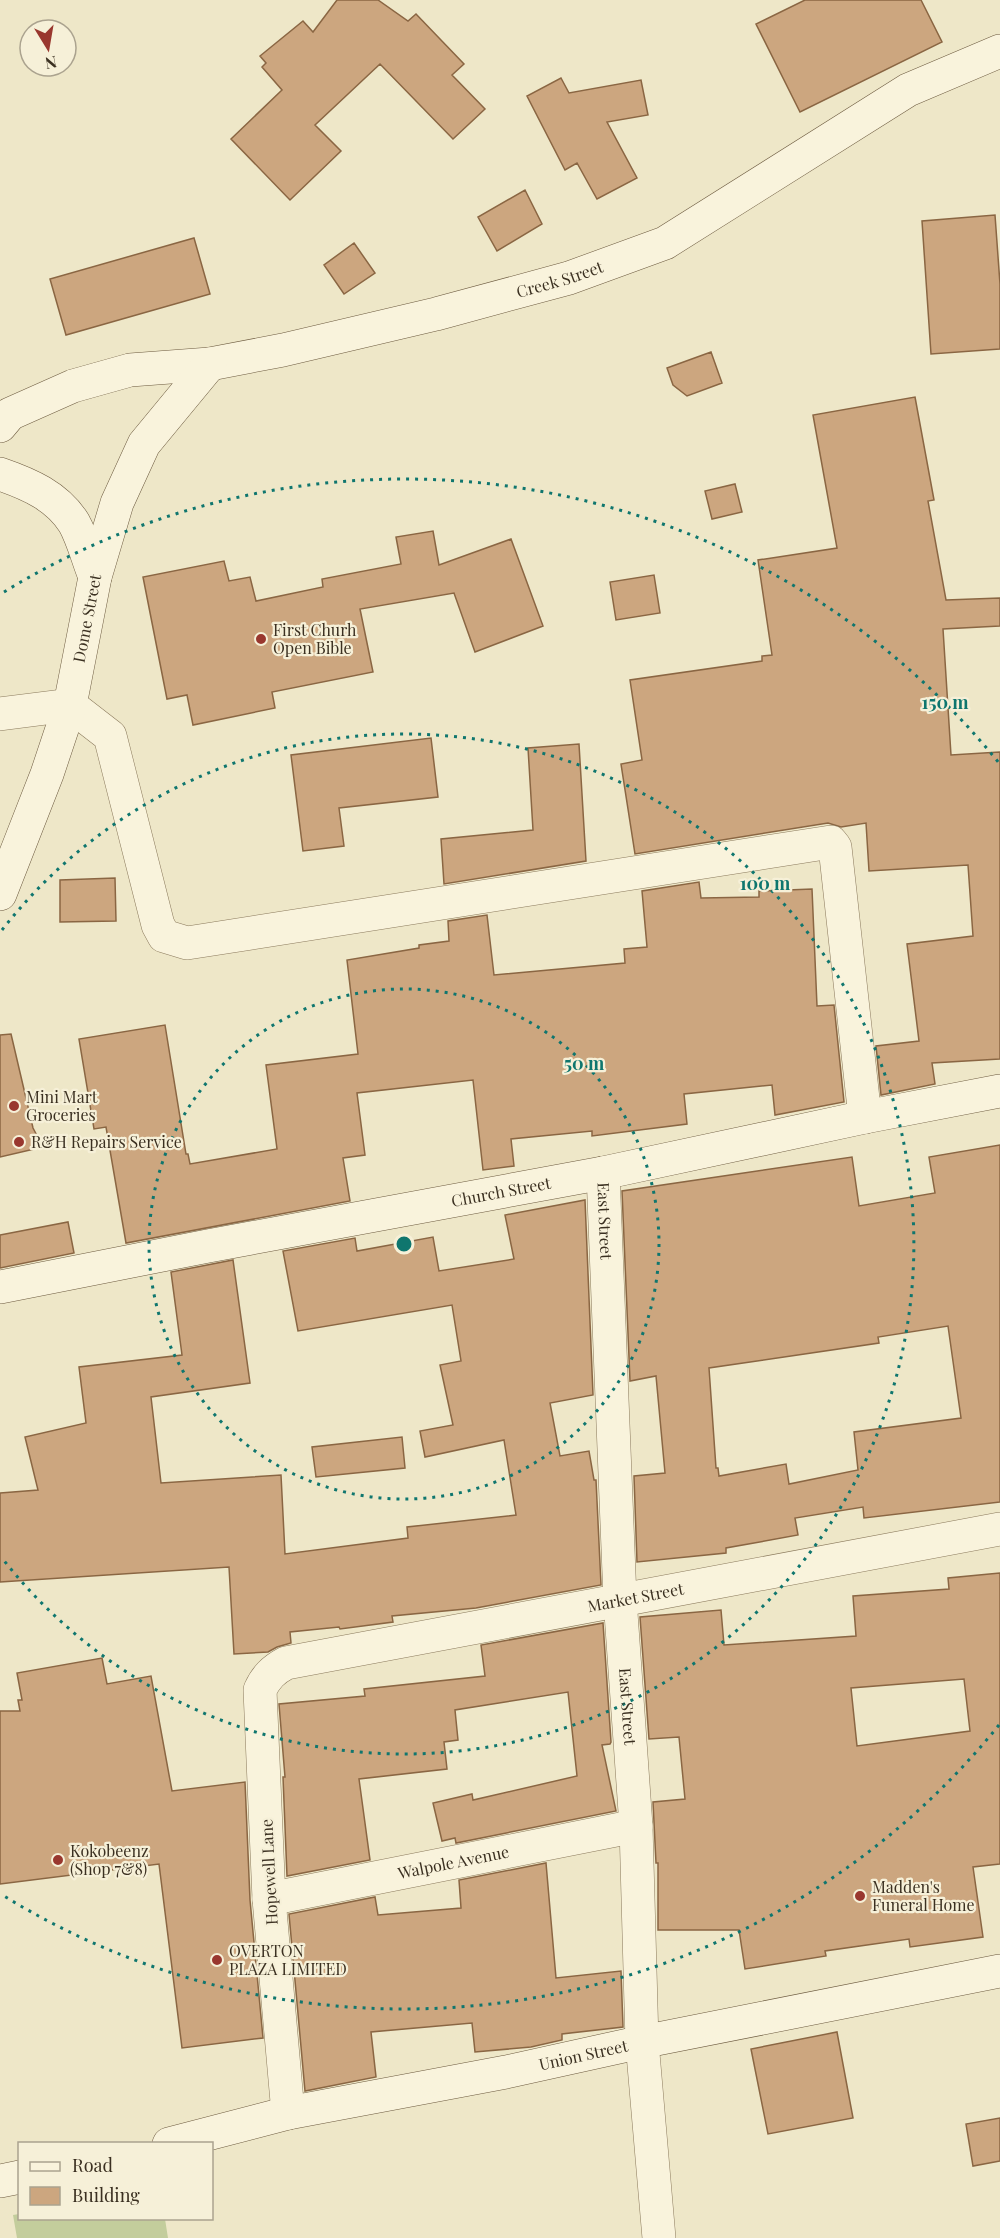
<svg xmlns="http://www.w3.org/2000/svg" width="1000" height="2238" font-family="'Playfair Display',serif">
<style>
.green{fill:#c3cd9c}
.building{fill:#cca67f;stroke:#8a6643;stroke-width:1.5;fill-rule:evenodd}
.lines{fill:none;stroke-linecap:round;stroke-linejoin:round}
.street-casing{stroke:#8b7a5d;stroke-width:34}
.secondary-casing{stroke:#6d5b40;stroke-width:34}
.street{stroke:#f9f3dc;stroke-width:33}
.secondary{stroke:#f9f3dc;stroke-width:33}
.ring{fill:none;stroke:#0f766e;stroke-width:3;stroke-dasharray:3 6}
.poi-dot{fill:#99372e;stroke:#f6f0d8;stroke-width:2}
.labels{text-anchor:middle;stroke-width:4.5;stroke-linejoin:round;paint-order:stroke}
.street-label{font-size:16px;fill:#3b3021;stroke:#f6f0d8}
.poi-label{font-size:16px;fill:#3b3021;stroke:#f6f0d8;text-anchor:start}
.centre{fill:#0f766e;stroke:#f6f0d8;stroke-width:3}
.ring-label{font-size:18px;text-anchor:middle;font-weight:bold;fill:#0f766e;stroke:#f6f0d8;stroke-width:4.5;stroke-linejoin:round;paint-order:stroke}
</style>
<rect width="100%" height="100%" fill="#eee7c8"/>
<path class="green" d="M19,2214l1,4 145,1 3,19h-151l-4,-23z"/>
<path class="building" d="M337,0h41l30,21 8,-7 48,50 -12,11 33,34 -32,30 -73,-75 -65,61 26,26 -51,49 -59,-61 51,-49 -20,-23 4,-4 -6,-7 43,-35 10,11z
M805,0h116l21,42 -142,70 -44,-88z
M561,78l8,15 72,-13 7,35 -41,7 30,56 -40,21 -20,-36 -12,7 -38,-74z
M525,190l17,34 -45,27 -19,-34z
M995,215l5,69v65l-69,5 -9,-133z
M194,238l16,56 -144,41 -16,-56z
M354,243l21,30 -31,21 -20,-29z
M711,352l11,31 -35,13 -14,-11 -6,-17z
M915,397l19,103 -6,1 18,99 54,-2v28l-57,3 8,126 49,-3v307l-68,4 3,21 -54,11 -5,-49 43,-5 -12,-97 66,-8 -5,-71 -99,6 -3,-48 -25,4 -13,-4 -193,31 -14,-90 21,-4 -12,-80 132,-19v-5l10,-1 -14,-95 79,-12 -24,-133z
M735,484l7,28 -30,7 -7,-28z
M433,531l6,34 72,-26 32,87 -68,26 -21,-59 -94,16 13,63 -101,20 3,16 -82,17 -6,-30 -20,4 -24,-122 81,-16 5,20 21,-4 6,24 67,-14 -1,-8 79,-15 -5,-27z
M654,575l6,38 -44,7 -6,-38z
M431,738l7,59 -99,11 5,38 -41,5 -12,-96z
M579,744l7,117 -142,23 -3,-45 92,-9 -5,-82z
M115,878l1,43 -56,1v-42z
M699,882l2,16 58,-1v-6l53,-2 5,117 17,-1 10,97 -69,13 -3,-30 -88,9 3,30 -95,12v-5l-81,8 3,27 -31,4 -10,-90 -116,13 8,62 -22,3 7,43 -224,42 -20,-116 -12,2 -15,-90 86,-14 21,129h2l2,10 87,-15 -11,-84 92,-11 -11,-94 72,-12v-3l30,-4 -1,-20 39,-6 7,60 131,-12 -1,-14 23,-2 -5,-56z
M11,1034l22,94 10,19 -43,10v-122z
M1000,1145v357l-136,16 -1,-11 -68,11 3,17 -72,13v5l-89,9 -3,-86 31,-3 -9,-97 -26,5 -8,-190 230,-34 7,49 76,-13 -6,-36zM948,1326l13,92 -107,14 4,38 -69,14 -3,-20 -67,12 -1,-8h-2l-7,-100 170,-25 -1,-6z
M585,1200l8,195 -43,8 10,53 29,-5 5,29h2l5,105 -125,23 -84,8 1,6 -53,7 -1,-2 -49,5 1,11 -14,4 -9,5 -34,2 -5,-87 -229,15v-89l38,-3 -13,-53 61,-14 -7,-56 103,-12 -11,-83 62,-12 17,123 -99,14 10,86 120,-8 4,79 123,-16 -1,-11 109,-12 -12,-75 -79,17 -5,-26 33,-6 -13,-60 21,-4 -9,-56 -154,26 -15,-80 72,-13 2,13 76,-14 6,34 75,-12 -9,-44z
M68,1222l6,31 -74,15v-33z
M402,1437l3,31 -89,9 -4,-30z
M1000,1573v291l-27,3 10,70 -73,10 -1,-8 -84,12 1,5 -81,13 -6,-39h-81v-67h-2l-3,-61 32,-3 -6,-62 -30,2 -9,-122 81,-7 3,35 132,-9 -3,-40 96,-7 -1,-11zM964,1679l6,52 -113,15 -6,-58z
M603,1623l8,119 -1,2 -8,1 14,66 -160,32 -1,-5 -13,3 -9,-38 39,-9 1,6 104,-24 -9,-84 -113,18 3,30 -14,2 3,27 -88,10 11,81 -83,16 -4,-99h2l-6,-73 86,-8 -1,-7 121,-13 -4,-31z
M102,1658l5,26 44,-8 21,115 73,-9 5,118 13,138 -81,10 -23,-184 -159,20v-173h20l-2,-11h4l-5,-27z
M546,1863l10,115 65,-7 2,56 -61,7v6l-31,7 -56,5 -3,-29 -101,9 5,45 -71,14 -16,-177 86,-17 3,18 83,-7 -2,-28z
M837,2032l16,86 -85,16 -17,-85z
M1000,2118v43l-27,5 -7,-42z"/>
<g class="lines">
<g class="street-casing">
<g id="street">
<path d="M0,714l70,-9 40,31 48,189 6,11 23,7 644,-101 4,5 30,270"/>
<path id="s1" d="M603,1173l17,426 16,227 6,216 17,196"/>
<path id="s2" d="M269,1899l367,-73"/>
<path id="s3" d="M288,2113l-19,-214 -9,-209c6,-13 13,-20 26,-27l714,-134"/>
</g>
</g>
<g class="secondary-casing">
<g id="secondary">
<path id="s4" d="M0,426l10,-12 63,-28 57,-16 80,-6 73,-14 153,-36 133,-36 96,-35 243,-153 92,-39"/>
<path d="M0,474c29,10 57,22 74,49 9,16 14,37 21,54"/>
<path id="s5" d="M0,894l47,-120 23,-69 25,-128 22,-74 27,-59 66,-80"/>
<path id="s6" d="M0,1287l208,-41 395,-73 262,-56 135,-26"/>
<path id="s7" d="M169,2144l119,-31 218,-41 136,-30 358,-71"/>
<path d="M0,2181l20,-4"/>
</g>
</g>
<use href="#street" class="street"/>
<use href="#secondary" class="secondary"/>
</g>
<g class="ring">
<circle cx="404" cy="1244" r="255"/>
<path d="M2 930A510 510 0 1 1 2 1558"/>
<path d="M999 1725A765 765 0 0 1 4 1896M4 592A765 765 0 0 1 999 763"/>
</g>
<g class="poi-dot">
<circle cx="261" cy="639" r="6"/>
<circle cx="14" cy="1106" r="6"/>
<circle cx="19" cy="1142" r="6"/>
<circle cx="58" cy="1860" r="6"/>
<circle cx="860" cy="1896" r="6"/>
<circle cx="217" cy="1960" r="6"/>
</g>
<g class="labels">
<g class="street-label">
<text dy="6" stroke="none"><textPath href="#s4" startOffset="584">Creek Street</textPath></text>
<text dy="6" stroke="none"><textPath href="#s5" startOffset="290">Dome Street</textPath></text>
<text dy="6" stroke="none"><textPath href="#s6" startOffset="510">Church Street</textPath></text>
<text dy="6" stroke="none"><textPath href="#s1" startOffset="48">East Street</textPath></text>
<text dy="6" stroke="none"><textPath href="#s3" startOffset="818">Market Street</textPath></text>
<text dy="6" stroke="none"><textPath href="#s1" startOffset="534">East Street</textPath></text>
<text dy="6" stroke="none"><textPath href="#s2" startOffset="188">Walpole Avenue</textPath></text>
<text transform="translate(269 1872) rotate(-93)" y="6">Hopewell Lane</text>
<text dy="6" stroke="none"><textPath href="#s7" startOffset="424">Union Street</textPath></text>
</g>
<g class="poi-label">
<text x="273" y="636">First Churh<tspan x="273" dy="18">Open Bible</tspan></text>
<text x="26" y="1103">Mini Mart<tspan x="26" dy="18">Groceries</tspan></text>
<text x="31" y="1148">R&amp;H Repairs Service</text>
<text x="70" y="1857">Kokobeenz<tspan x="70" dy="18">(Shop 7&amp;8)</tspan></text>
<text x="872" y="1893">Madden's<tspan x="872" dy="18">Funeral Home</tspan></text>
<text x="229" y="1957">OVERTON<tspan x="229" dy="18">PLAZA LIMITED</tspan></text>
</g>
</g>
<circle cx="404" cy="1244" r="9" class="centre"/>
<g class="ring-label">
<text x="945" y="709">150 m</text>
<text x="765" y="890">100 m</text>
<text x="584" y="1070">50 m</text>
</g>
<rect x="18" y="2142" width="195" height="78" fill="#f6f0d8" stroke="#aba38f" stroke-width="1.5"/>
<rect x="30" y="2162" width="30" height="9" fill="#f9f3dc" stroke="#aba38f" stroke-width="1.5"/>
<text x="72" y="2172" font-size="18" fill="#3b3021">Road</text>
<rect x="30" y="2187" width="30" height="18" fill="#cca67f" stroke="#aba38f" stroke-width="1.5"/>
<text x="72" y="2202" font-size="18" fill="#3b3021">Building</text>
<g transform="translate(48 48) rotate(169)"><circle r="28" fill="#f6f0d8" stroke="#aba38f" stroke-width="1.5"/>
<path d="M0-4.5L10 22L0 15L-10 22Z" fill="#99372e"/>
<text y="-9" font-size="16" font-weight="bold" text-anchor="middle" fill="#3b3021">N</text>
</g>
</svg>
